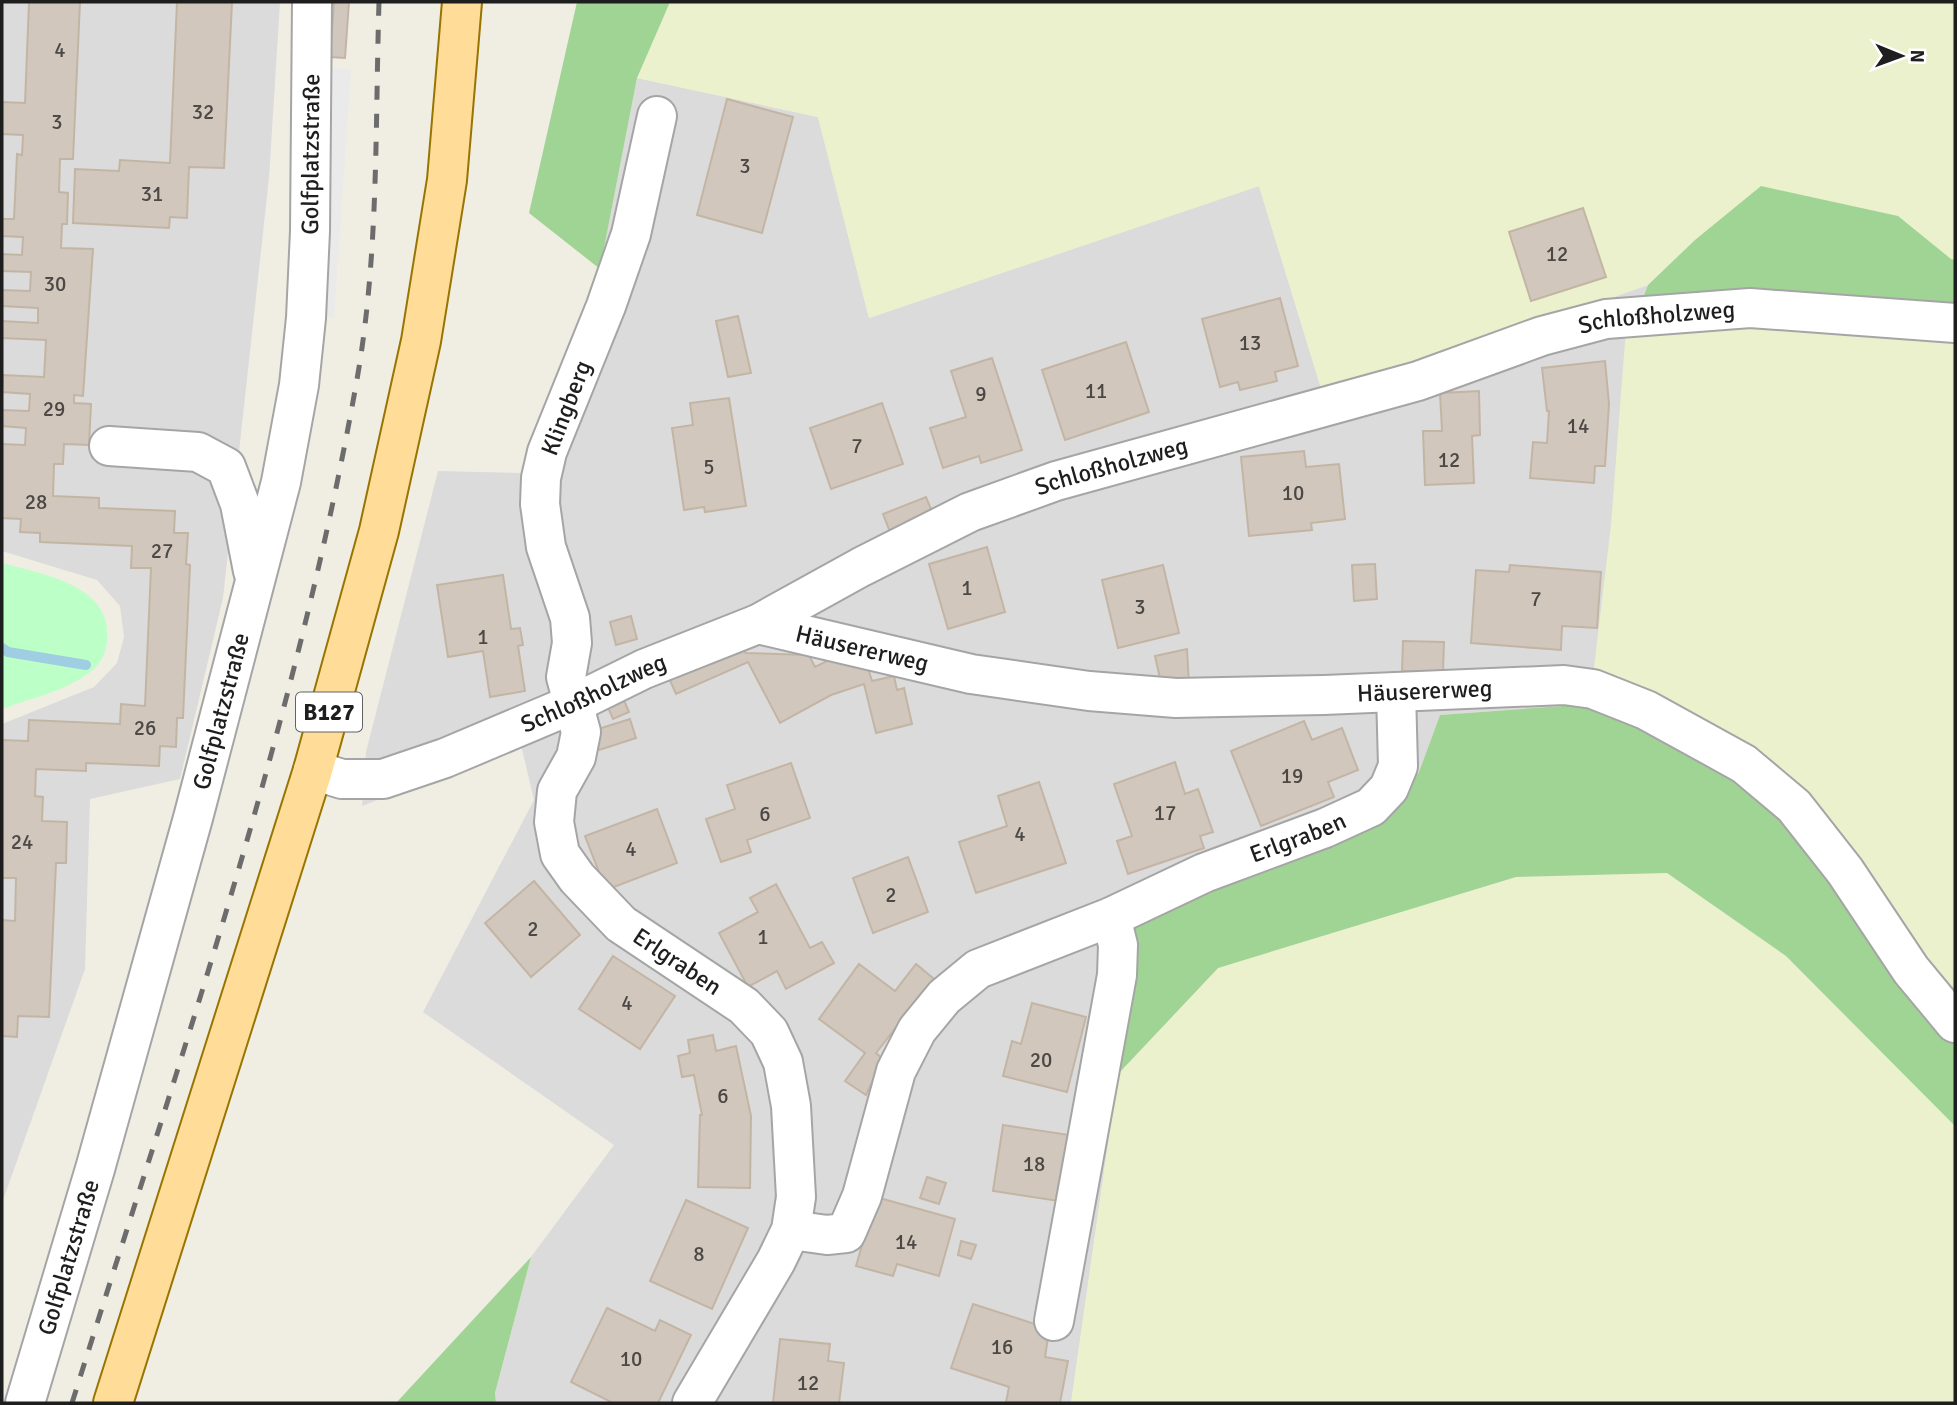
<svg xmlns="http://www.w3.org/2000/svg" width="1957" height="1405" font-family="Signika,sans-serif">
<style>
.residential{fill:#dcdbdb}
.farmland{fill:#ebf1cc}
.forest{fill:#a0d494}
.park{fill:#bcffc7}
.parking{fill:#eaeaea}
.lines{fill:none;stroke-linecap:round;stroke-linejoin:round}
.stream{stroke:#9fcde2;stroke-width:10}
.building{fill:#d1c7bc;stroke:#c3b5a4;stroke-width:2}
.minor-casing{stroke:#a5a5a5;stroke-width:42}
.major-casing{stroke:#987400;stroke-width:42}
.minor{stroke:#fff;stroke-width:38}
.major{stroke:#fd9;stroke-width:38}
.rail{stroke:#6c6c6c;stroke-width:5;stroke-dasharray:14 14;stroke-linecap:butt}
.labels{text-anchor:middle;stroke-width:5;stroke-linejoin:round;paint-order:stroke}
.number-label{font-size:21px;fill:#4b4846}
.shield{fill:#fff;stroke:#626262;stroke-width:2}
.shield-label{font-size:23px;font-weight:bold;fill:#1e1e1e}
.street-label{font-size:24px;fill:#1e1e1e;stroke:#fff}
</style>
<rect width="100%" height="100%" fill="#f0ede3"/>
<path class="residential" d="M2,2h278l-11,176 -46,420 -43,181 -90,20 -5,170 -83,234v-479l92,-37 23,-24 7,-26 -4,-31 -23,-26 -95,-29z
M637,78l181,39 51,201 390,-132 65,212 324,-113 -9,23 -49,396 -150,11 -21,57 -40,49 -261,253 -47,329h-575l-1,-10 36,-136 83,-112 -191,-133 111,-212 -13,-55 -159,61 4,-54 72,-281 86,2 76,-204z"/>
<path class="farmland" d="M670,2h1285v258l-260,-20 -47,45 -324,113 -65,-212 -390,132 -51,-201 -181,-39z
M1761,318l194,18v670l-362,-330 18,-151 15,-196z
M1667,873l119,83 169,170v277h-884l47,-329 100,-106 298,-91z"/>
<path class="forest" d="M577,2h93l-33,76 -37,191 -71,-56z
M1761,186l137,30 53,43 4,1v56l-316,-8 9,-23 47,-45z
M1590,704l147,70 56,51 114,161 48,58v82l-169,-170 -119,-83 -151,4 -298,91 -100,106 12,-147 249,-106 40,-49 21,-57z
M531,1257l-36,136 1,10h-100z"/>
<path class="park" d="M2,563c40,11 111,22 105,77 -1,15 -8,27 -21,35 -24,17 -57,24 -84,34z"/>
<path class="parking" d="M321,68l30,1 -17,249 -24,-2z"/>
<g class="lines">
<path class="stream" d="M2,648l6,4 78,13"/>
</g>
<path class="building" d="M29,2h51l-7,157h-13l-1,33 9,1 -1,31h-5l-1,24 32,1 -10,147 -9,-1v8l17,1 -2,41 -25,-1 -1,20h-9l-1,32 46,2v10l76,3 -1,22h14l-2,31 4,1 -7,153h-6l-1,29 -16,-1 -1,20 -73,-3v8l-50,-2 -1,27 8,1 -1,24 25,1 -1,41h-10l-7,154 -31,-1 -1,21 -15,-1v-116l13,1 1,-43h-14v-138l26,1 1,-21 91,4 1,-20 24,2 6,-138h-20l1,-22 -92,-4v-9l-20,-1 1,-13 -19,-1v-74l23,1 1,-17 -24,-2v-16l27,1 1,-17 -28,-2 1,-17 41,2 2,-37 -44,-2v-17l36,2v-15l-36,-2v-16l28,1 1,-19 -29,-1v-17l20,1 1,-18 -21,-1v-17h12l3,-65 5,1 1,-20 -21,-1v-32l23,1z
M177,2h55l-8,166 -35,-1 -2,51 -17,-1 -1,11 -96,-5 2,-54 44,2 1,-11 50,3z
M334,2h15l-4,56 -15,-1z
M727,99l66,18 -31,116 -65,-18z
M1583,208l23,69 -75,24 -22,-69z
M1280,298l18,68 -23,6 2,9 -37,9 -2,-8 -18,5 -18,-68z
M738,316l13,57 -23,4 -12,-56z
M1126,342l23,70 -84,28 -23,-70z
M992,358l30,92 -41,13 -2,-7 -36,12 -13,-40 36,-11 -15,-46z
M1605,361l4,43 -4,62h-10l-1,17 -64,-5 3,-36 14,1 2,-32h-2l-5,-43z
M1479,391l1,44 -8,1 2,47 -49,2 -2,-54h19l-2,-38z
M729,398l17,108 -41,6 -1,-5 -20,3 -12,-82 21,-3 -3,-22z
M882,403l21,61 -72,25 -21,-61z
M1304,451l2,16 33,-3 6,55 -34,4 1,7 -63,6 -8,-79z
M926,497l7,17 -43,18 -7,-18z
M987,547l18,65 -57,17 -19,-65z
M1375,564l2,35 -23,2 -2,-36z
M1163,565l16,68 -61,15 -16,-68z
M1510,565l91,7 -4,56 -35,-2 -1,24 -90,-7 5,-73 33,2z
M503,575l8,54 9,-1 3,17 -5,1 7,45 -35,6 -7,-46 -35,6 -11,-72z
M631,616l6,23 -21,6 -6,-23z
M1403,641l41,1 -1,30 -41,-1z
M736,646l10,7 63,2 6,12 14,-7 39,8 4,13 22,-5 3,14 7,-2 8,36 -36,9 -12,-49 -33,11 -51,28 -32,-61 -72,32 -8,-18z
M1187,649l2,36 -28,-2 -6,-27z
M623,698l6,14 -16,7 -6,-14z
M630,719l6,19 -37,12 -7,-19z
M1304,721l8,19 30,-12 16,42 -30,12 6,15 -73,29 -30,-75z
M1175,762l10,32 13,-5 15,43 -13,4 4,12 -76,26 -11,-33 15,-5 -18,-52z
M791,763l19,55 -63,22 4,12 -30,10 -15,-43 29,-10 -8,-24z
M1039,782l27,81 -90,30 -17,-51 48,-16 -9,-30z
M657,809l20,54 -71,27 -21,-54z
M908,857l20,55 -55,21 -20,-55z
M534,881l46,54 -49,42 -46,-54z
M776,884l34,64 12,-6 12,21 -48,26 -9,-18 -29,16 -29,-54 39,-21 -8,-14z
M613,956l62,40 -35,53 -61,-40z
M859,964l36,27 21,-27 18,15 -58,74 7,6 -17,36 -21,-14 20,-28 -46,-34z
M1032,1003l54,14 -19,75 -64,-16 9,-35 9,3z
M713,1035l3,16 20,-5 15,70 -1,72 -52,-1 2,-72h2l-8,-40 -12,2 -4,-21 12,-3 -2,-13z
M1003,1125l73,11 -10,66 -73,-11z
M927,1177l19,6 -7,21 -19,-6z
M876,1197l79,22 -16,57 -42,-12 -4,12 -37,-10z
M686,1200l62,28 -36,81 -62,-28z
M961,1241l15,4 -5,14 -13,-4z
M973,1304l62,20 13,14 -3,19 23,4 -8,42 -54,-1 3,-15 -58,-19z
M607,1308l48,23 5,-11 31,15 -33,68h-45l-42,-21z
M780,1339l50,5 -2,17 16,2 -5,40h-66z"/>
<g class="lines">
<g class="minor-casing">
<g id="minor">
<path id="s1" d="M657,116l-26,118 -25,72 -59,146 -6,26 -1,26 6,43 24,71 2,25 -6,34 15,55 -5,25 -19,34 -3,31 6,32 17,24 44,46 123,82 25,26 14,30 8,44 5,91 -5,33 -15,31 -84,142"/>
<path d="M109,446l89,6 28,15 14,37 13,67"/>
<path id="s2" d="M758,624l213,50 118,17 87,7 148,-3 240,-10 29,4 53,21 98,54 50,42 51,65 66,99 44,53"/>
<path id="s3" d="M313,770l29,9h41l62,-21 128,-54 71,-35 114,-45 103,-57 109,-55 86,-31 362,-100 124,-45 64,-17 144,-11 205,15"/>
<path id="s4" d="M791,1230l36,5 19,-2 16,-37 34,-125 21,-41 27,-33 34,-28 133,-52 93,-44 121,-45 46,-21 18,-19 9,-22 -2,-74"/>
<path d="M1054,1321l63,-346 1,-30 -7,-28"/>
<path id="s5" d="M25,1403l70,-234 98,-351 88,-336 18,-97 7,-67 4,-87 2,-229"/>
</g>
</g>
<g class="major-casing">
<path id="major" d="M113,1403l200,-633 66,-239 42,-190 26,-161 15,-178"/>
</g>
<use href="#minor" class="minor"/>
<use href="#major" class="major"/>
<path class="rail" d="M72,1403c105,-336 222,-671 284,-1018 23,-127 19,-255 23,-383"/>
</g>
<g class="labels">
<g class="number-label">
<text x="60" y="57">4</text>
<text x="203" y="119">32</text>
<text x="57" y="129">3</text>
<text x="745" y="173">3</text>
<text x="152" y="201">31</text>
<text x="1557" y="261">12</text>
<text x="55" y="291">30</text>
<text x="1250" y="350">13</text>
<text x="1096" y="398">11</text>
<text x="981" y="401">9</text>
<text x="54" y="416">29</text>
<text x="1578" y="433">14</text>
<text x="857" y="453">7</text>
<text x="1449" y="467">12</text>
<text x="709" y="474">5</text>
<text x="1293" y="500">10</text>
<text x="36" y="509">28</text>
<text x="162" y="558">27</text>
<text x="967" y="595">1</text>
<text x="1536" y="606">7</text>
<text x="1140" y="614">3</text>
<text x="483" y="644">1</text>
<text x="145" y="735">26</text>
<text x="1292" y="783">19</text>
<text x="1165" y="820">17</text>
<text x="765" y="821">6</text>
<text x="1020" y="841">4</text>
<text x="22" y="849">24</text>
<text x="631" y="856">4</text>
<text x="891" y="902">2</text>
<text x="533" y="936">2</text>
<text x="763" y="944">1</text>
<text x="627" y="1010">4</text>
<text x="1041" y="1067">20</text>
<text x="723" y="1103">6</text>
<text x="1034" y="1171">18</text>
<text x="906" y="1249">14</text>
<text x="699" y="1261">8</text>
<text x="1002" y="1354">16</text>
<text x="631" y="1366">10</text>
<text x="808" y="1390">12</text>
</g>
<rect class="shield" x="296" y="692.5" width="66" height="39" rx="5"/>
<g class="shield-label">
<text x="329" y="720">B127</text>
</g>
<g class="street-label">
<text dy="8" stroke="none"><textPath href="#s5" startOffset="1286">Golfplatzstraße</textPath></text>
<text dy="8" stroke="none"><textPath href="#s3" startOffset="1433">Schloßholzweg</textPath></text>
<text transform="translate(566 408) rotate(-69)" y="8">Klingberg</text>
<text dy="8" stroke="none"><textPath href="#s3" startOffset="866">Schloßholzweg</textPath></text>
<text dy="8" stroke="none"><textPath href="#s2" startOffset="107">Häusererweg</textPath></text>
<text dy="8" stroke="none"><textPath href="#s2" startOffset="674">Häusererweg</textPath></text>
<text dy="8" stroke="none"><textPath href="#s3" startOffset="299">Schloßholzweg</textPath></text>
<text dy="8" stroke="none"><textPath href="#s5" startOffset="719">Golfplatzstraße</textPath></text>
<text dy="8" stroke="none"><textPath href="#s4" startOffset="704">Erlgraben</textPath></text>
<text dy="8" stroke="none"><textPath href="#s1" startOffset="931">Erlgraben</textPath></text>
<text dy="8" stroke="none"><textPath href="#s5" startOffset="152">Golfplatzstraße</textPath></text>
</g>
</g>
<rect width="1957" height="1405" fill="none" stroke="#1e1e1e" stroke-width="7"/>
<g transform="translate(1901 56) rotate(91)" stroke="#ffffff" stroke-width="5" paint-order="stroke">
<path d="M0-5L12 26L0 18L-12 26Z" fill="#1e1e1e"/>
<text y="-10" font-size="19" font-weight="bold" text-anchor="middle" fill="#1e1e1e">N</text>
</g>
</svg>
